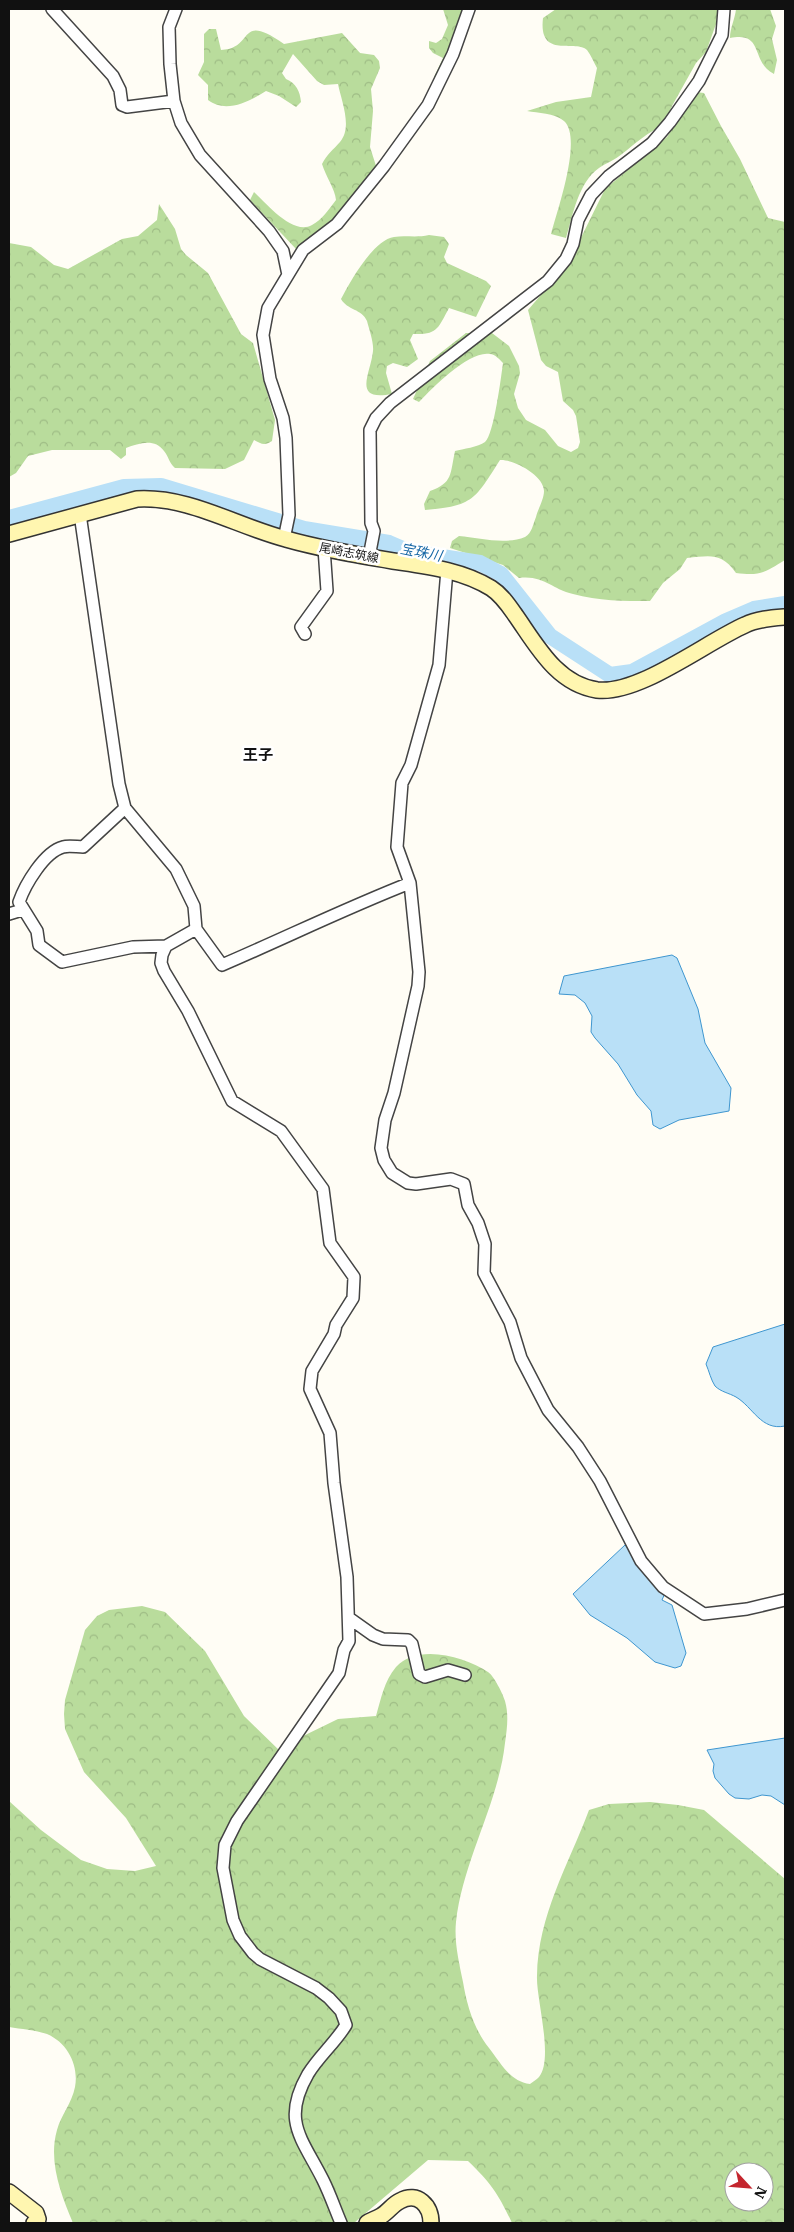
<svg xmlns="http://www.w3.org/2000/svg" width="794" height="2232" font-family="'IBM Plex Serif','Noto Sans JP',serif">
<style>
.forest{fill:url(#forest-crowns);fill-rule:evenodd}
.water{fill:#b9e0f7;stroke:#3f96cf}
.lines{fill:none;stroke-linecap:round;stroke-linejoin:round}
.river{stroke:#b9e0f7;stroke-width:16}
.street-casing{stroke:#444;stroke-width:14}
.secondary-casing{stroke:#333;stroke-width:18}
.street{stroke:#fff;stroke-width:11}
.secondary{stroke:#fff6b0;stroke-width:15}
.labels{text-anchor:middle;stroke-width:5;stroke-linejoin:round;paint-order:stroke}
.street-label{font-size:12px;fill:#111;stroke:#fff}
.water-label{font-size:14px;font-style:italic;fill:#1768a6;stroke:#fff}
.quarter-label{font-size:15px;font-weight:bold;fill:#111;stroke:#fff}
</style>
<defs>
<pattern id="forest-crowns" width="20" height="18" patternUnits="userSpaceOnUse" patternTransform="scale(1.25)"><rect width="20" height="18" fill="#b9dc9c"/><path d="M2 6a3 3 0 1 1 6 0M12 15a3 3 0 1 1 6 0" fill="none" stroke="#9ebc85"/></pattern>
</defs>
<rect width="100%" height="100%" fill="#fffdf5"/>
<path class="forest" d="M443,9h31v1l-38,93 -3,-1 8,-21 -7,-4 9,-19 -10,-5 -4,-5v-7l7,2 6,-4 6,-14z
M556,9h162l-2,15 -10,28 -10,11 -24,43 -8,19c-16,7 -28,18 -42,29 -7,6 -16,9 -23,14 -21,15 -26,47 -33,70l-15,-4c6,-23 32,-96 13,-113 -10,-8 -26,-8 -37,-10l29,-9 35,-5 6,-29c-3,-5 -6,-13 -10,-18 -11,-11 -49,10 -44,-32z
M736,9h34l6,17 -4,13 5,21 -3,14c-24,-12 -9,-43 -44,-36 0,-10 5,-19 6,-29z
M209,29h7l5,21c34,-1 16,-39 63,-6l58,-11 18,20 14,2 5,6 1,7 -9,21 2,22 -3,36 7,22 -40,51 -41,29 -46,-49 4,-8c12,11 39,44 58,33 10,-5 17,-16 24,-25 -1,-11 -10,-23 -14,-36 5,-10 11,-14 18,-22 13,-15 1,-42 -2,-58l-14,1 -7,-4 -24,-27 -11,19 4,6c10,4 14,12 15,23l-5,5 -17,-11 -13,-5c-16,10 -40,23 -58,9v-15l-10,-10 6,-13v-28z
M696,92l8,1 17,33 19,33 28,59 17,4v338c-21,13 -25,16 -49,13 -15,-21 -26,-17 -49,-15l-7,11 -17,14 -13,18c-26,0 -52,0 -77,-7 -22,-5 -29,-19 -54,-16l-16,-13 -53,-17 2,-7 7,-5c20,2 47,9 66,1 7,-4 8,-13 11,-20 2,-8 8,-18 8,-26 0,-16 -31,-32 -44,-31 -25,39 -26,46 -75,50l-1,-6 6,-13c23,-8 20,-17 25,-40 8,-2 23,-4 30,-9 9,-8 16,-65 18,-79 -3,-3 -8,-9 -13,-9 -20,-4 -57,33 -71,48l-6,-3 17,-38 36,-28h26l17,13 10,20 1,7 -6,21 4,14 8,12 19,10 13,16 13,6 7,-4 2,-6 -4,-26 -3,-6 -10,-9 -5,-29 -12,-6 -5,-6 -13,-50 41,-48 36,-73 62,-52z
M159,204l16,25 6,20 5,6 22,18 33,61 12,9 22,77 -3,21c-7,5 -11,3 -18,-1l-10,20 -19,9 -50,-1c-6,-5 -6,-11 -11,-17 -9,-13 -25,-8 -38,-3v7l-5,4 -11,-9h-58l-24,6 -12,17 -7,4v-234l22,4 23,18 14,4 54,-30 16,-3 19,-16z
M429,235l15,2 5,7 -5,13 3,6 39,18 5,5 -15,31 -27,-9c-11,20 -11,27 -36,26l-3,6 8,19 -11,8 -14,-4 -6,3 -1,7 6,21c-41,8 -21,-21 -19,-43 1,-8 -4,-22 -6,-30 -5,-12 -20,-11 -26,-22 9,-17 32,-59 53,-62 11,-2 22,1 35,-2z
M142,1606l23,6 40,39 39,65 37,36 18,-14 39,-19 38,-3c5,-17 8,-35 20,-49 22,-24 69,-10 92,5 6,4 15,22 17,29 4,14 2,28 0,42 -7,62 -42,117 -49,179 -2,20 3,40 7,60 4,24 11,47 26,66 12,15 20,33 41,36 3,-2 7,-5 9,-7 15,-18 -3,-79 -2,-101 1,-61 31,-110 52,-166l20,-6 41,-2 28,3 26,5 81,69v344h-273c-13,-28 -21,-40 -44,-62l-40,-1 -74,63h-281c-12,-28 -25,-62 -16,-93 4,-15 15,-27 18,-43 4,-21 -7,-44 -28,-53 -12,-4 -26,-5 -38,-7v-226l32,29 40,30 26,9 28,2 21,-5 -30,-48 -42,-46 -19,-43 -1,-15 1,-14 20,-70 12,-14 12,-6zM734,2172h30v30h-30z"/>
<path class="water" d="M672,955l5,3 21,51 7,34 26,45 -2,23 -50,9 -19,9 -7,-4 -2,-14 -14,-16 -19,-31 -23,-26 -4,-6 1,-16 -7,-13 -10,-8 -16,-1 5,-18z
M785,1324v102c-24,5 -32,-19 -49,-29 -7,-4 -15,-5 -21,-11 -4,-6 -6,-15 -9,-22l7,-17z
M625,1545l33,37 7,11 -3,7 10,5 14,48 -5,13 -6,2 -20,-6 -28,-24 -37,-23 -17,-21z
M785,1738v67l-14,-9 -9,-1 -13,4 -14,-1 -6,-4 -14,-16 -2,-7 1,-7 -7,-14z"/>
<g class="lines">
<path class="river" d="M9,518l115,-31 37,-1 143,43 85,14 21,9 70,11 21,11 49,62 60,39 22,-3 94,-51 28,-12 31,-5"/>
<g class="street-casing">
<path id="street" d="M52,9l61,67 7,14 2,15 5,2 47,-6
M176,9l-7,18 1,37 4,37 7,22 19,32 69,76 14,20 5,24
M80,514l39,270 6,24 51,61 18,37 2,23 26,36c63,-27 124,-57 188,-82
M284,539l5,-24 -3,-77 -3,-20 -13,-39 -7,-44 5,-27 35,-58 34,-26 47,-58 44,-61 25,-51 16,-45
M369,557l5,-26 -3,-8 -1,-93 6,-12 14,-15 158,-122 18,-22 7,-15 5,-24 13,-25 18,-19 43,-33 18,-21 29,-41 23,-46 2,-26
M447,570l-8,95 -28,100 -9,18 -5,64 13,36 9,89 -1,14 -24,107 -9,27 -4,28 3,12 8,13 16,10 8,1 35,-5 13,5 4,21 10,18 7,21 -1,29 26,49 11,36 27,52 30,37 22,34 41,80 22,26 41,27 43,-5 38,-9
M305,634l-4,-7 26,-36 -3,-43
M125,808l-42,39c-6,0 -14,-2 -20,0 -19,5 -38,38 -44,55l18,29 2,14 23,17 71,-15 33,-1
M9,914l13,-4
M196,929l-30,17 -4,9 -1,8 3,8 24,40 44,90 49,30 42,58 7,54 24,34 -1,21 -17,27 -2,9 -22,37 -2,18 20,44 4,50 13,94 2,64 -5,9 -5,23 -102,148 -12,24 -2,23 10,52 7,16 13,17 7,6 56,29 13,10 12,13 5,14c-11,18 -27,31 -38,49 -27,47 -6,64 15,106 7,14 12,29 18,43
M349,1618l24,17 10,4 25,1 4,4 7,30 6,3 23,-7 17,5"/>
</g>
<g class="secondary-casing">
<path id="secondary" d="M9,534l128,-35c52,-3 99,27 149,40 35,10 71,16 107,22 33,5 69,9 98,27 11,7 18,18 25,28 21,30 41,68 81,74 42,5 109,-48 148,-65 12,-6 27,-7 40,-8
M9,2192l27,21 2,6 -4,4
M367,2223c4,-3 9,-4 14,-7 7,-4 12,-12 19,-15 18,-10 31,5 31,22"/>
</g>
<use href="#street" class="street"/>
<use href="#secondary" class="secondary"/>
</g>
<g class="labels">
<g class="street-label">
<text transform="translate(349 553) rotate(11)" y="4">尾崎志筑線</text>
</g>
<g class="water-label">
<text transform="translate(421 552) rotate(11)" y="5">宝珠川</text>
</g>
<g class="quarter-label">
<text x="258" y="760">王子</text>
</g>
</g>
<rect width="794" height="2232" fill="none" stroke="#111111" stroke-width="20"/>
<g transform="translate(749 2187) rotate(116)"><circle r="24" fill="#ffffff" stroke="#a0a0a0"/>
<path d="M0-4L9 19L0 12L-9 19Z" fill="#c4262e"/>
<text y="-8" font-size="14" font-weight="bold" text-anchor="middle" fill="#111111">N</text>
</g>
</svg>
